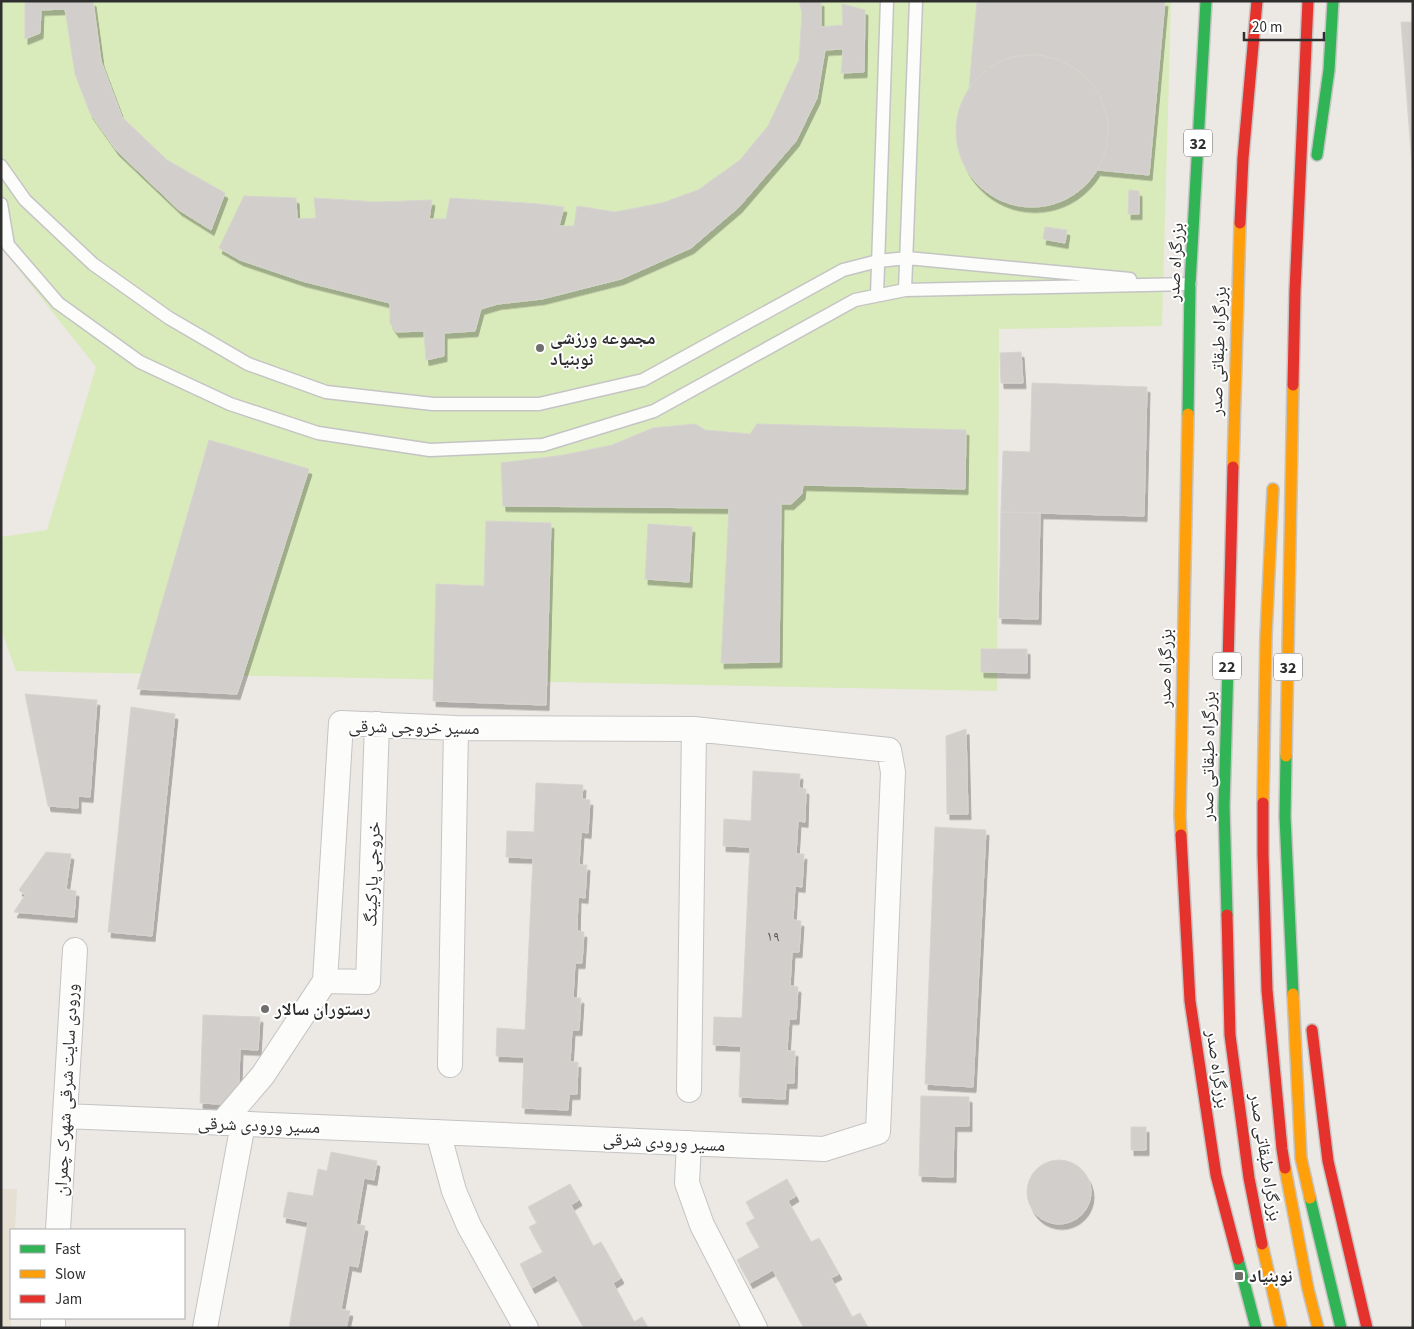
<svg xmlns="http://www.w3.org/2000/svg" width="1414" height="1329" font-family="'Source Sans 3','Noto Naskh Arabic',sans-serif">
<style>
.education{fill:#e6e0d3}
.pitch{fill:#d9eabb}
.building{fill:#d1cecb;stroke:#d7d4d0;filter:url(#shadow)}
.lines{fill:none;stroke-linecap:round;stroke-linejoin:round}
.lane-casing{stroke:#c5c4c5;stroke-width:15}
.street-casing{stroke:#c5c4c5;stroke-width:26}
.fast-casing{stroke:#c6c5c4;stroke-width:14}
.slow-casing{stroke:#c6c5c4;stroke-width:14}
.jam-casing{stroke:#c6c5c4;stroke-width:14}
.lane{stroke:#fcfcfb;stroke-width:12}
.street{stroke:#fcfcfb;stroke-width:24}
.fast{stroke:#30b455;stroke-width:11}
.slow{stroke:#ff9f0a;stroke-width:11}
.jam{stroke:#e5322d;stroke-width:11}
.poi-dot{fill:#706f6e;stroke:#fff;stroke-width:2}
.labels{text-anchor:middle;stroke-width:4;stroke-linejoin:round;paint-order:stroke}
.number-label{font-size:15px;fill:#585857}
.shield{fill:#fff;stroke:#6d6d6d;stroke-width:1}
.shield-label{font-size:16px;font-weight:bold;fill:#2e2e2e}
.street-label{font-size:18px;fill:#2e2e2e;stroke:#fff}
.poi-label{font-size:18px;font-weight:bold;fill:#2e2e2e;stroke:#fff;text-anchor:start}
</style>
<defs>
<filter id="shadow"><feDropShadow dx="3" dy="5.5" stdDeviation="0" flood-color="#0004"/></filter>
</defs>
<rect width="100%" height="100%" fill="#ece8e4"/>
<path class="education" d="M1,1189h16l-2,41h-4v98h-10z"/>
<path class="pitch" d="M1,1h1170l-9,325 -163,3 -2,362 -981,-20 -15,-42v-92l46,-7 49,-163 -95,-120z"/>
<path class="building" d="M25,1h68l8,60 21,56 45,43 58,33 -14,37 -32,-20 -63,-60 -26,-37 -15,-39 -10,-65 -24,1 -1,23 -15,6z
M799,1h22v26l22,-2 -1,-21 23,6 -1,62 -23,1 2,-24 -18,1 -8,48 -21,43 -57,66 -48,41 -70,31 -79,20 -44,5 -17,5 -6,22 -31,2v23l-18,4 -2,-29 -28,1 -6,-9v-20l-88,-22 -62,-21 -21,-12 25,-52 52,2 1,21 19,-1 -2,-20 63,4 55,-2 -3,19h17l4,-21 89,6 25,3 -5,19h15l3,-20 38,6 47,-9 36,-13 42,-30 28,-34 31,-66 3,-47z
M977,1h188l-16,174 -51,-5 9,-24 1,-26 -8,-25 -16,-21 -23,-13 -24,-7 -26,3 -24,11 -18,19z
M1401,22h12v156z
M956 131a76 76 0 1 1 152 0a76 76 0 1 1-152 0Z
M1129,190l10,1v23h-11z
M1045,227l22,3 -2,13 -22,-4z
M1021,352l2,31h-22l-1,-30z
M1032,383l115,4 -3,129 -143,-4 2,-61 27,1z
M695,424l10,6 45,4 7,-10 209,6 -1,59 -162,-4 -1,9 -11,10h-10l-2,158 -58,1 8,-155 -226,-2 -2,-43 63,-8 48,-10 41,-17z
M209,440l100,29 -72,225 -100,-5z
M1001,512l39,1 -2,106 -39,-1z
M486,521l65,2 -5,182 -113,-4 3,-117 48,2z
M648,524l44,3 -3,55 -44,-3z
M981,649h46v24l-46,-1z
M25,694l72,6 -7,97 -12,-1v12l-30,-2z
M131,707l44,7 -23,222 -44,-4z
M966,729l2,85h-21l-1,-78z
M753,771l47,3 -1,14 7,1 -1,33 -7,-1 -2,33h8l-2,33 -7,-1 -2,34 8,1 -2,31h-7l-2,34 8,1 -2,32h-7l-2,32h8l-1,32h-8l-1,16 -46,-2 2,-51 -28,-1 1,-28 28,1 8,-171 -27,-1 1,-27 27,2z
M536,783l47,2 -1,14 8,1 -2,33 -7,-1 -2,33h8l-2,33 -7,-1 -1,34 7,1 -2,31h-7l-2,35h8l-2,32h-7l-2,32h8l-1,32h-8l-1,16 -46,-2 2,-51 -28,-1 1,-28 28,2 8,-172 -27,-1 1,-26 27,1z
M935,827l51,3 -13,257 -48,-3z
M46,852l25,2 -5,35 10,2 -2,26 -60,-5 11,-17 -6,-5z
M203,1015l57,2 -2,33 -18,-1 -2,56 -38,-2z
M921,1096l48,1v29h-15l-1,51 -34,-1z
M1131,1127h15v23h-15z
M331,1152l46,9 -3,19 -10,-2 -8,46 9,2 -7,41 -9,-2 -8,44 9,2 -4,17h-57l19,-106 -25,-5 5,-25 25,4 5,-27 9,2z
M1027 1192a32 32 0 1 1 64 0a32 32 0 1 1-64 0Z
M787,1179l9,17 -8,5 23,41 8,-4 20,36 -8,4 21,39 8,-4 8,15h-64l-31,-58 -23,13 -13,-23 23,-13 -14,-24 9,-5 -9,-16z
M570,1184l9,16 -8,5 22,41 8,-4 20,36 -8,5 21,39 8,-5 6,11h-64l-29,-53 -23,13 -12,-24 23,-12 -14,-25 8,-4 -9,-16z"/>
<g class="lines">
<g class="lane-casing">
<path id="lane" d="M1,166l24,34 68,64 76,54 79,46 78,28 107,12h106l104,-24 200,-110 35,-9 29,-3 223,21
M1,204l7,41 50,58 82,59 90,42 88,29 112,17 113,-5 111,-34 201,-111 50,-10 285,-6
M905,290l11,-289
M877,295l10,-294"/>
</g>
<g class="street-casing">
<path id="street" d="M325,981l43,1 9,-258
M450,1065l6,-337
M689,1090l5,-361
M65,1116l759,33 54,-17 15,-360 -4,-22 -195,-21 -238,-1 -115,-5 -16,258 -62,94 -41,48
M438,1132l16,59 15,35 57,102
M689,1143l-2,40 15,42 53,103
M58,1230l17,-280
M53,1328v-10
M205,1328l38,-204"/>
</g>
<g class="fast-casing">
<path id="fast" d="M1317,155l12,-85 4,-69
M1188,414l2,-130 16,-283
M1286,756l-1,61 8,177
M1227,915l-3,-108 4,-143
M1310,1198l31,130
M1238,1259l18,69"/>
</g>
<g class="slow-casing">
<path id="slow" d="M1233,467l7,-244
M1286,756l7,-371
M1263,803l3,-167 7,-147
M1181,835l-1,-19 8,-402
M1293,994l8,164 9,40
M1285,1168l23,121 10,39
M1262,1244l19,84"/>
</g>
<g class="jam-casing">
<path id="jam" d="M1240,223l3,-65 14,-157
M1293,385l2,-94 13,-290
M1228,664l5,-197
M1263,803v51l4,136 15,159 3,19
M1181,835l9,166 26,174 22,84
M1227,915l3,120 19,143 13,66
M1312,1030l16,131 39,167"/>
</g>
<use href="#lane" class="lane"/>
<use href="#street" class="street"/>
<use href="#fast" class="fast"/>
<use href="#slow" class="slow"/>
<use href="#jam" class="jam"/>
</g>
<g class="poi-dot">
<circle cx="540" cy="348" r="5"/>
<circle cx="265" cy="1009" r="5"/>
<rect x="1234" y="1271" width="10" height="10" rx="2.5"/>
</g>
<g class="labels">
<g class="number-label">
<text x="773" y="941">۱۹</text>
</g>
<g class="shield">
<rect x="1184" y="129.5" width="28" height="27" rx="4"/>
<rect x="1213" y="652.5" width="28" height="27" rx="4"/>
<rect x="1274" y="653.5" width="28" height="27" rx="4"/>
</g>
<g class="shield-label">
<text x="1198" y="149">32</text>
<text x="1227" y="672">22</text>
<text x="1288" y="673">32</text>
</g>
<g class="street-label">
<text transform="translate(1175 262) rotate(-87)" y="6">بزرگراه صدر</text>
<text transform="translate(1218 351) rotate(-88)" y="6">بزرگراه طبقاتی صدر</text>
<text transform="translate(1165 668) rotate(-89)" y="6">بزرگراه صدر</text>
<text transform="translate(414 727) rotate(1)" y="6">مسیر خروجی شرقی</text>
<text transform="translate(1208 756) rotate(-89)" y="6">بزرگراه طبقاتی صدر</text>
<text transform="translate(372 874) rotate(-88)" y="6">خروجی پارکینگ</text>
<text transform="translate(1218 1069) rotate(82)" y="6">بزرگراه صدر</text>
<text transform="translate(66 1090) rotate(-87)" y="6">ورودی سایت شرقی شهرک چمران</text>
<text transform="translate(259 1125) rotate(2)" y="6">مسیر ورودی شرقی</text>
<text transform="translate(664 1142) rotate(3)" y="6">مسیر ورودی شرقی</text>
<text transform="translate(1266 1157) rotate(81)" y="6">بزرگراه طبقاتی صدر</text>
</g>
<g class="poi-label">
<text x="550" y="344">مجموعه ورزشی<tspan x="550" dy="21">نوبنیاد</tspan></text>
<text x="275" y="1015">رستوران سالار</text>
<text x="1249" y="1282">نوبنیاد</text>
</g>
</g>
<rect width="1414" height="1329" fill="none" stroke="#2e2e2e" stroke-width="5"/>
<rect x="10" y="1229" width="175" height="90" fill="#ffffff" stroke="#ababab"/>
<rect x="20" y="1245" width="25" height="8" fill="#30b455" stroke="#ababab"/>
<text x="55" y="1254" font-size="15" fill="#2e2e2e">Fast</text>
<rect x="20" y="1270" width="25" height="8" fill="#ff9f0a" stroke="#ababab"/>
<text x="55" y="1279" font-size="15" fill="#2e2e2e">Slow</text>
<rect x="20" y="1295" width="25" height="8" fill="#e5322d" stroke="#ababab"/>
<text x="55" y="1304" font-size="15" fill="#2e2e2e">Jam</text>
<path d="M1244 32v8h80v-8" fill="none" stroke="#2e2e2e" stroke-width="2.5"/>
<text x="1252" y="32" font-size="15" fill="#2e2e2e" stroke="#ffffff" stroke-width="4" paint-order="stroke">20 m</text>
</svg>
